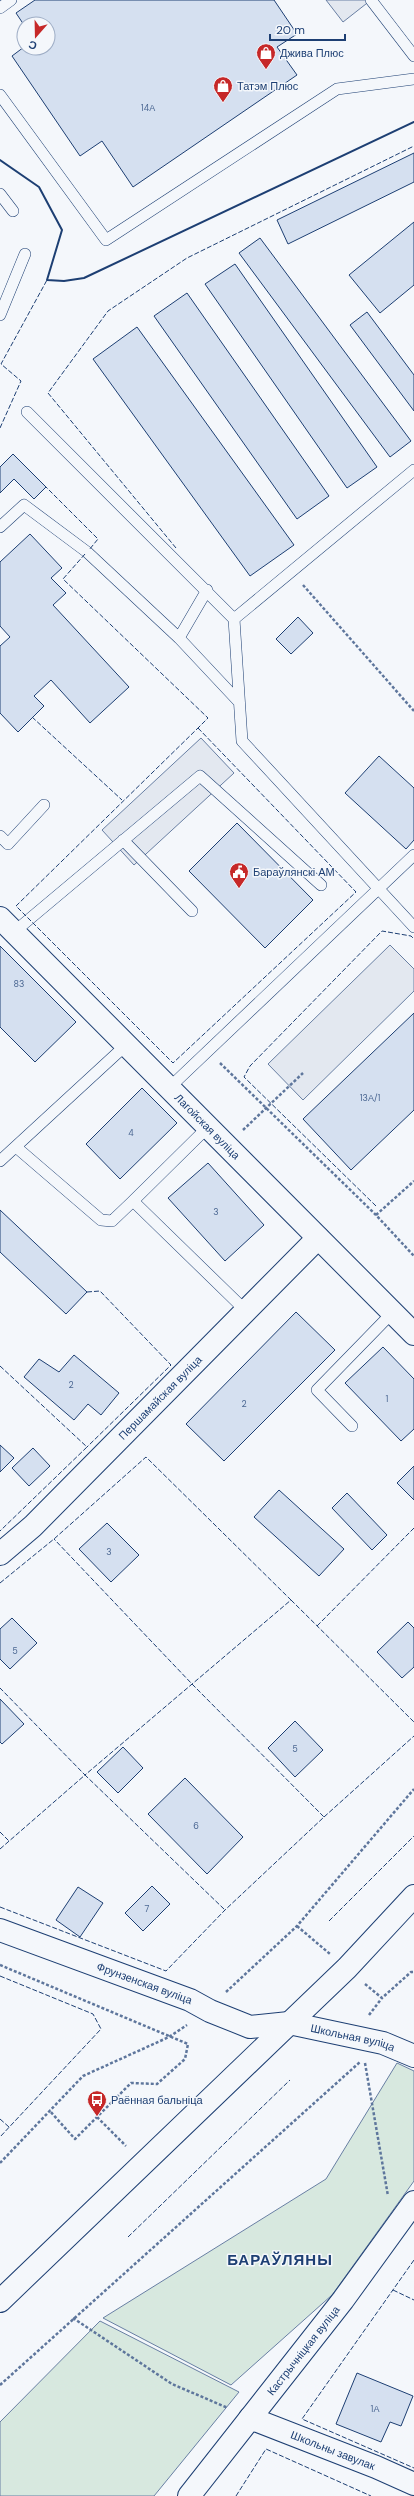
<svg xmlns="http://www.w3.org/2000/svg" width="414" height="2496" font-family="'DM Sans',sans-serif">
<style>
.green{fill:#d7e8df;stroke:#687fa3}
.parking{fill:#e3e8f0;stroke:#687fa3}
.building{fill:#d5e0f0;stroke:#1d3f73}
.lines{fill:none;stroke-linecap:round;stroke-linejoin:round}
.service-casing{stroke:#1d3f73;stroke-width:12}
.minor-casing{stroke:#1d3f73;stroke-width:24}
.secondary-casing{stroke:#1d3f73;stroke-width:24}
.path{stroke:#5e769c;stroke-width:2.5;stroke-dasharray:3 2;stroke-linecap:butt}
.service{stroke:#f4f7fb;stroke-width:11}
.minor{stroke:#f4f7fb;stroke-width:22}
.secondary{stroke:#f4f7fb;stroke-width:22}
.fence{stroke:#1d3f73;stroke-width:1;stroke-dasharray:5 2;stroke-linecap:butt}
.wall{stroke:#1d3f73;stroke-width:2}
.labels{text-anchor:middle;stroke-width:3;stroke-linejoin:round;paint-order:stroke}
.number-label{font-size:9px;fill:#4b6792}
.poi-label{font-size:11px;fill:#1d3f73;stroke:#f4f7fb;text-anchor:start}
.street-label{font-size:11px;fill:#1d3f73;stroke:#f4f7fb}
.district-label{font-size:15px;font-weight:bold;letter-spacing:1px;fill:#1d3f73;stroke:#f4f7fb}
</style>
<rect width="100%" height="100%" fill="#f4f7fb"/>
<path class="green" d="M397,2063l17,8v110l-82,114 -101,90 -128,-67 223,-139z
M100,2321l139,71 -85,104h-154v-74z"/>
<path class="parking" d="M326,0h45l-28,22z
M201,738l33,35 -100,92 -32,-35z
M390,945l24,24v22l-111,109 -35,-36z"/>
<path class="building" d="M35,0h239l23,34 -20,13 20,28 -164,112 -31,-46 -22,15 -68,-100 12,-9 24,1v-24l-24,1 -8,-12z
M414,153v29l-126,62 -11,-24z
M414,222v63l-34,28 -31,-38z
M260,238l151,203 -21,16 -151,-204z
M235,264l142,203 -30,21 -142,-204z
M187,293l142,203 -32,23 -143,-203z
M367,312l47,63v36l-64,-86z
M137,327l157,218 -44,31 -157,-217z
M13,454l33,33 -12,12 -20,-20 -14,14v-26z
M30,534l32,34 -11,10 15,15 -13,12 76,82 -39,36 -39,-43 -17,16 10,10 -26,26 -18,-19v-67l10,-9 -10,-11v-64z
M298,617l15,16 -22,21 -15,-15z
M379,756l35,32v52l-8,9 -61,-56z
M237,823l76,77 -48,48 -76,-77z
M0,946l76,76 -41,40 -35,-35z
M414,1013v97l-63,60 -48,-51z
M142,1088l35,35 -57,56 -34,-35z
M208,1163l56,62 -39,36 -57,-63z
M0,1210l87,82 -21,22 -66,-62z
M296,1312l39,38 -111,111 -38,-37z
M383,1347l31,32v50l-13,12 -56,-58z
M74,1355l45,38 -18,22 -13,-11 -14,16 -50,-43 15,-18 20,13z
M0,1445l14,13 -14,14z
M33,1448l17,18 -21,20 -17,-18z
M414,1466v34l-17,-17z
M279,1490l65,59 -25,27 -65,-59z
M347,1493l40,42 -15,15 -40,-42z
M107,1523l32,32 -28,27 -32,-33z
M12,1618l25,25 -27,26 -10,-10v-30z
M408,1622l6,6v39l-12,11 -25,-26z
M0,1699l24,25 -22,20 -2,-2z
M295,1721l28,29 -28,27 -27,-29z
M123,1747l20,21 -25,25 -21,-21z
M185,1778l58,59 -36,37 -59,-60z
M152,1886l18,18 -27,27 -18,-18z
M78,1887l25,16 -23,34 -24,-17z
M357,2373l56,23 -12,30 -11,-4 -9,20 -45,-18z"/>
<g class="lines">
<g class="service-casing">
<path id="service" d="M371,0l43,56
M0,8l11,-8
M0,95l106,145 231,-151 77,-10
M0,194l13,17
M0,315l25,-61
M27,412l207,207 8,122 172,186
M0,527l24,-22 63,47 92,86 28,-48
M234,619l180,-149
M179,638l60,64
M0,836l8,8 36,-39
M123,840l69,71
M14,932l186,-156 121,109
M169,1088l245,-233
M16,1147l85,73 11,1 21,-20 113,110
M0,1161l126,-116
M133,1201l75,-74
M352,1426l-35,-36 75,-77"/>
</g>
<g class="minor-casing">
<g id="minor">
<path id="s1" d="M0,918l414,416"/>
<path id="s2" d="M0,1554l33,-28 285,-288"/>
<path id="s3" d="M0,1930l190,70 20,11 40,16 39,-4 94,20 31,13"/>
<path id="s4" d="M250,2418l126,49 38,17"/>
<path id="s5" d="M189,2496l154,-196 71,-98"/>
</g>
</g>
<g class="secondary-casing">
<path id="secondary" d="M0,2301l347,-333 67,-72"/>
</g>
<path class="path" d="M303,585l111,126
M220,1063l156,152 38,41
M243,1130l60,-57
M376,1215l38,-34
M297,1926l33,28
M0,1965l188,79 -3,15 -28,25 -26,-1 -56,56 -26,-29
M365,1984l17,14 29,-26h3
M226,1992l71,-66 117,-137
M369,2015l13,-17
M365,2063l23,133
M97,2117l29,29
M0,2163l83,-87 86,-39 18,-12
M73,2318l99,66 56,24
M0,2385l360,-323"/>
<use href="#service" class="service"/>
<use href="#minor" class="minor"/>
<use href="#secondary" class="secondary"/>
<path class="fence" d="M0,428l21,-47 -20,-17 46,-84
M44,485l54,54 -9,11
M176,548l-128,-155 60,-82 79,-53 227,-112
M85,554l-22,25 145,139 -10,10
M32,717l90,83
M198,728l158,164 -183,171 -157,-157z
M376,1206l-132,-129 6,-11 132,-135 29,5 3,3
M87,1292l13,-1 71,74 -84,82
M0,1366l87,81 -87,84
M0,1583l54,-44 92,-82 145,143 -206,175 -85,-87
M291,1600l123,122
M317,1626l97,-98
M324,1817l90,-81
M0,1832l9,9
M0,1849l85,-74 140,135
M0,1907l166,64 59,-61 99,-93 -132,-133 -138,-145
M329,1921l85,-85
M0,1976l93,38 8,15 -101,108
M0,2119l9,8
M128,2237l162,-157
M414,2260l-112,159 112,49
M393,2290l21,10
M236,2496l30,-47 105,47"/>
<path class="wall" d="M0,160l39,27 23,43 -15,50 17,1 20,-3 330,-156"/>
</g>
<defs>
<g id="shop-pin" transform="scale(1)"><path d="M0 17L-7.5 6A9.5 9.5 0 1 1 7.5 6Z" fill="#c62828" stroke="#f4f7fb"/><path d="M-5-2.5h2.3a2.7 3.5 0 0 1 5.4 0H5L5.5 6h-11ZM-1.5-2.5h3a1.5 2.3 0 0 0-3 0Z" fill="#fff"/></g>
<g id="civic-pin" transform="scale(1)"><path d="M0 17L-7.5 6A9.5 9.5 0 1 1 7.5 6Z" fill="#c62828" stroke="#f4f7fb"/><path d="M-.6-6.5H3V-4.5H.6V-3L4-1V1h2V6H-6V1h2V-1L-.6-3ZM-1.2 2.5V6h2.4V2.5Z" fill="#fff"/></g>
<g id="bus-pin" transform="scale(1)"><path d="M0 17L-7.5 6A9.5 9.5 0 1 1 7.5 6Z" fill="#c62828" stroke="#f4f7fb"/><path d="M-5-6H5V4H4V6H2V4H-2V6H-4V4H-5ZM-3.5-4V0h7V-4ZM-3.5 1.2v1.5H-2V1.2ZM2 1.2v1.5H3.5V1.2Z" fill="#fff"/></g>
</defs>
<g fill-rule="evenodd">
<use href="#shop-pin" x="266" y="53"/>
<use href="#shop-pin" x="223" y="86"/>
<use href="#civic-pin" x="239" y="872"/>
<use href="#bus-pin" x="97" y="2100"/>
</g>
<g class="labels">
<g class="number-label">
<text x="148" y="111">14А</text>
<text x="19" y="987">83</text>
<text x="370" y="1101">13А/1</text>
<text x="131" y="1136">4</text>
<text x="216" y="1215">3</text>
<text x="71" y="1388">2</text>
<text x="387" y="1402">1</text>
<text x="244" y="1407">2</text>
<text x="109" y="1555">3</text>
<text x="15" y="1654">5</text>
<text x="295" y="1752">5</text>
<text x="196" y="1829">6</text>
<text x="147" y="1912">7</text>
<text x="375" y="2412">1А</text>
</g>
<g class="poi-label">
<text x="280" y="57">Джива Плюс</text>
<text x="237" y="90">Татэм Плюс</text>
<text x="253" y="876">Бараўлянскі АМ</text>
<text x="111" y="2104">Раённая бальніца</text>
</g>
<g class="street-label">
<text dy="4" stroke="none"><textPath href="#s1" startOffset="294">Лагойская вуліца</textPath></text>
<text dy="4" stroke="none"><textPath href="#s2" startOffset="224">Першамайская вуліца</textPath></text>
<text dy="4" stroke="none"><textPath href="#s3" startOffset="154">Фрунзенская вуліца</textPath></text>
<text dy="4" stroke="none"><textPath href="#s3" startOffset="373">Школьная вуліца</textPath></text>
<text dy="4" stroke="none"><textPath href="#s5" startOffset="185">Кастрычніцкая вуліца</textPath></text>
<text dy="4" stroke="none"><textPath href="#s4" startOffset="89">Школьны завулак</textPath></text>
</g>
<g class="district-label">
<text x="280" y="2265">БАРАЎЛЯНЫ</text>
</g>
</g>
<g transform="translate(36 36) rotate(200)"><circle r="19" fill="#f4f7fb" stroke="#9eadc5"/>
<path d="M0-3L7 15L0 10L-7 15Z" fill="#c62828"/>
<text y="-6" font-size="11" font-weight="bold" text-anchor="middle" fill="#1d3f73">С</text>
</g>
<path d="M270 34v6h75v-6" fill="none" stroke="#1d3f73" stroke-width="2"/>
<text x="276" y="34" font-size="12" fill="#1d3f73" stroke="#f4f7fb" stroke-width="3" paint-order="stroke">20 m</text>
</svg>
